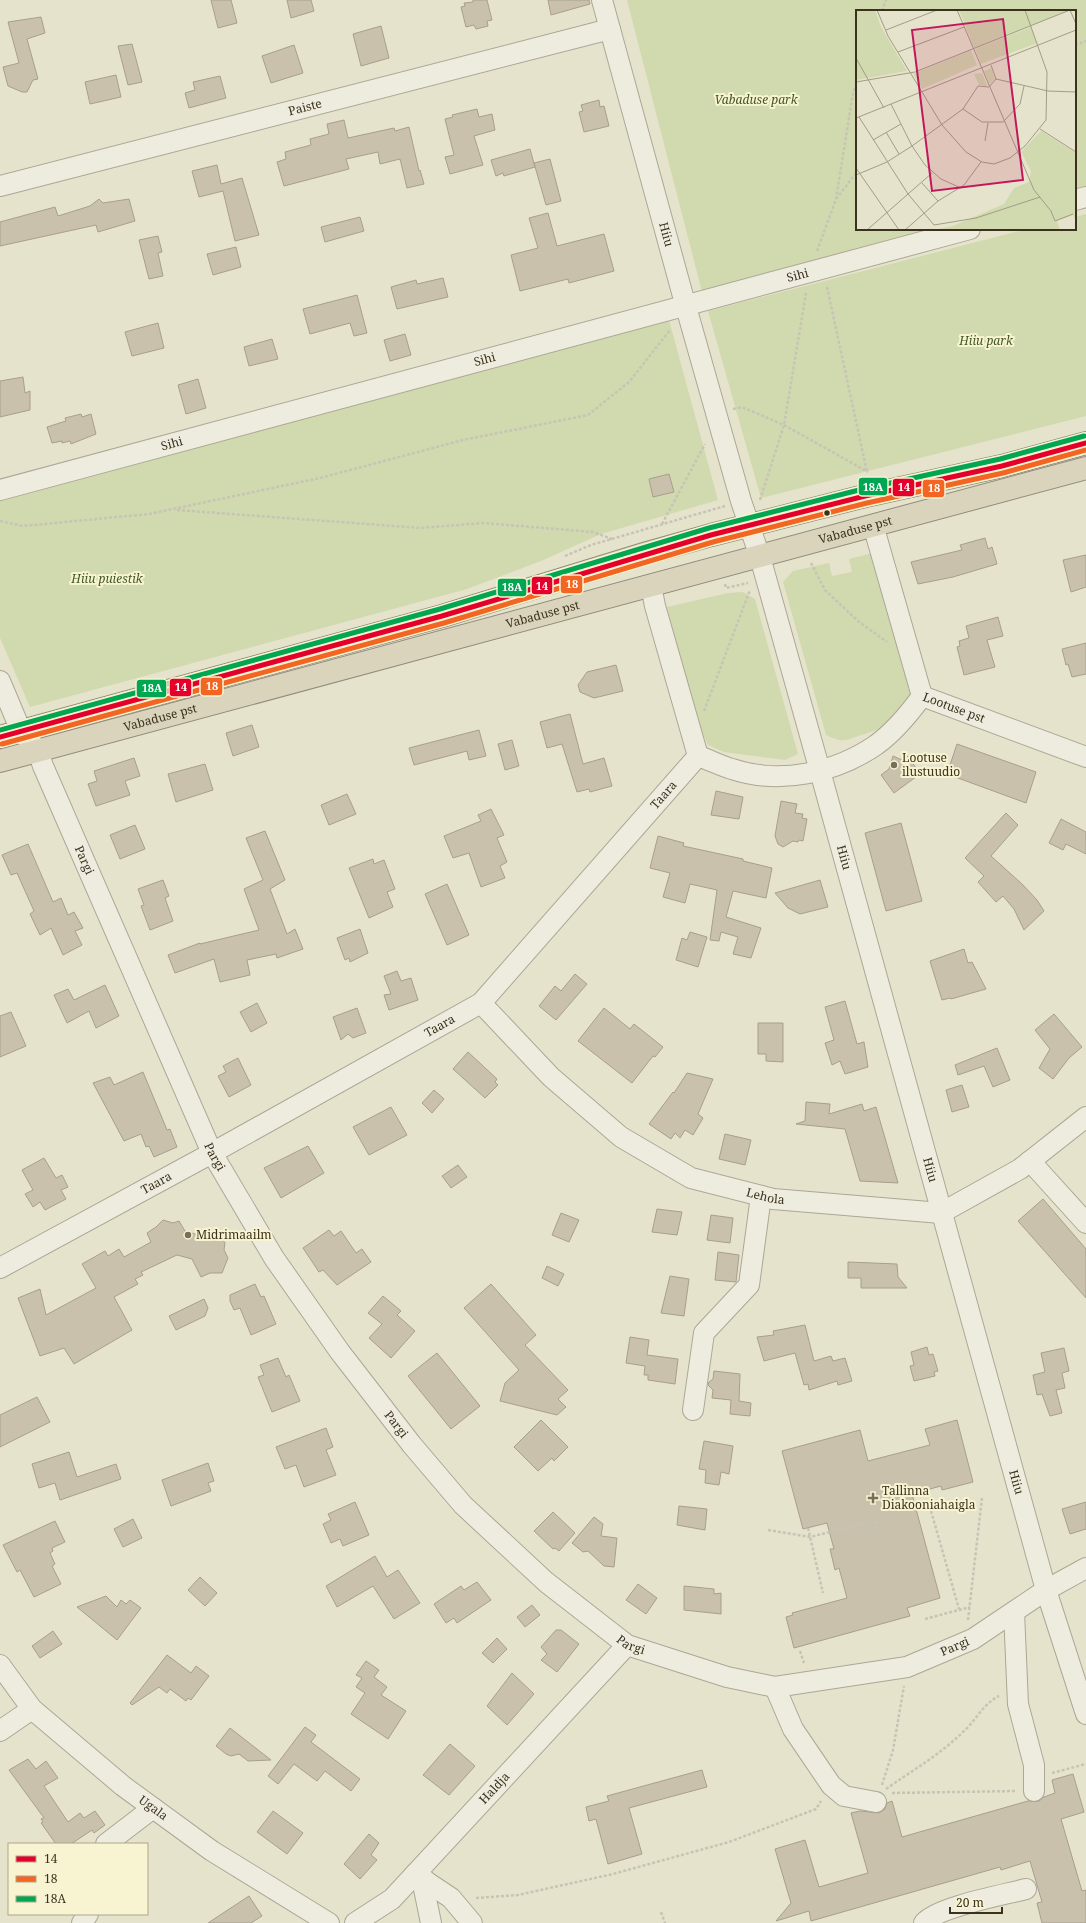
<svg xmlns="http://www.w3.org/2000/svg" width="1086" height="1923" font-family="'Noto Serif',serif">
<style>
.green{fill:#d1d9ae}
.building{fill:#cac1ad;stroke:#a79f8c}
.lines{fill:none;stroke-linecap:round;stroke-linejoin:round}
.minor-casing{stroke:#aca796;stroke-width:22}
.highway-casing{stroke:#918c7c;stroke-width:24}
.path{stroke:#c7c4b6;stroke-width:2.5;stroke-dasharray:3 2;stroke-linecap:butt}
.minor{stroke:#eeecdf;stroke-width:20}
.highway{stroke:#dad4bd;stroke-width:22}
.bus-1-casing{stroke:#f8f4d2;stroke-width:8}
.bus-2-casing{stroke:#f8f4d2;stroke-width:8}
.bus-3-casing{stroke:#f8f4d2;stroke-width:8}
.bus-1{stroke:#e4002b;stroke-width:5}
.bus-2{stroke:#f26522;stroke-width:5}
.bus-3{stroke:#00a651;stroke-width:5}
.bus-dot{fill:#3b311d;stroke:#f8f4d2;stroke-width:1.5}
.poi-dot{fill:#776f5a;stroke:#f8f4d2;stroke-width:1.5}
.labels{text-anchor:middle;stroke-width:4;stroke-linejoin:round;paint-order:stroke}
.park-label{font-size:12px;font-style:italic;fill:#425922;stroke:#f8f4d2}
.street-label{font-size:12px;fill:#3b311d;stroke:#f8f4d2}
.poi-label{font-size:12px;fill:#3b311d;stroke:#f8f4d2;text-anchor:start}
.inset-road{fill:none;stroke:#a29c86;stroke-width:1}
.view{fill:#c2185b;fill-opacity:0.15;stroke:#c2185b;stroke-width:2}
.inset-edge{fill:none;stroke:#3b311d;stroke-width:2}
.line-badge{stroke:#f8f4d2;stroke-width:1.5}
.badge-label{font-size:11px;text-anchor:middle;font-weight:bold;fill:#fff}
</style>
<rect width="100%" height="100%" fill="#e6e3cc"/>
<path class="green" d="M627,0h459v194l-11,2v-185h-218v218h90l-245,63z
M1086,214v202l-325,82 -53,-187 319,-82h48v-12z
M669,320l49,180 -117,34 -60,27 -74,28 -437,118 -30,-69v-138z
M873,553l37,141c-14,27 -19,33 -49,41 -18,6 -17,8 -35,0l-43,-153 10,-11 36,-8 3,13 20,-4 -3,-13z
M743,592l12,7 43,155 -13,6 -61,-8 -16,-7 -12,-26 -29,-112 61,-14z"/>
<path class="building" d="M211,0h20l6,23 -19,5z
M287,0h24l3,11 -23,7z
M473,0h14l5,20 -5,1 1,5 -12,3 -2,-4 -8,2 -5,-20 4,-1 -1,-3 9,-1z
M548,0h41l1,4 -39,11z
M41,17l4,16 -18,6 11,40 -5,1 -6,12h-5l-14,-6 -5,-19 16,-4 -11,-41z
M381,26l8,32 -28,8 -8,-32z
M132,44l10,38 -14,3 -10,-39z
M294,45l9,28 -32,10 -9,-27z
M116,75l5,22 -31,7 -5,-22z
M220,76l6,22 -37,10 -4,-15 10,-3 -2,-8z
M599,100l1,7 4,-1 5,20 -25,6 -5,-20 4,-1 -2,-6z
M477,109l2,8 13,-3 3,16 -21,6 9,29 -33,9 -5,-17 9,-2 -9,-36 8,-2 -1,-2z
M344,120l4,18 46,-10 1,3 14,-4 10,44 1,-1 4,14 -17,4 -7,-29 -20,5 -2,-12 -32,7 3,10 -65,17 -7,-24 9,-3 -1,-7 26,-7 -1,-6 19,-5 -2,-10z
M530,149l5,18 -31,9 -1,-3 -7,3 -5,-16z
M550,159l11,42 -15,4 -12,-42z
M217,165l4,19 21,-6 17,57 -24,6 -12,-50 -24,6 -7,-26z
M99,199l4,4 26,-4 6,22 -37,11 -2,-7 -96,21v-24l55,-15 3,9 32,-10z
M548,213l9,33 47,-12 10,37 -45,12 -1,-4 -48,12 -9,-36 27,-7 -9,-30z
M360,217l4,14 -39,11 -4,-15z
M158,236l4,16 -4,1 5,23 -14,3 -10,-39z
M236,247l5,20 -28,8 -6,-21z
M443,278l5,19 -51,12 -6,-22 25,-7 1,4z
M357,295l10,38 -13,3 -4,-13 -40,11 -7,-25z
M158,323l6,25 -32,8 -7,-24z
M405,334l6,21 -21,6 -6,-21z
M272,339l6,20 -29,7 -5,-19z
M23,377l2,16 5,-2v19l-30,7v-36z
M198,379l8,29 -20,6 -8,-29z
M81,414l1,3 9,-3 5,20 -25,10 -1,-3 -8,2v-2l-10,2 -5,-16 19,-6 -1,-3z
M669,474l5,18 -21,5 -4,-18z
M985,538l3,11 4,-2 5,17 -44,13 -35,7 -7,-22 51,-12 -2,-5z
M1086,555v32l-15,5 -8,-32z
M998,617l5,19 -16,4 8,27 -31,8 -7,-28 3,-1 -1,-5 10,-3 -3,-12z
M1086,643v31l-14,3 -4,-13 -2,1 -4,-16z
M616,665l7,26 -29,7 -14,-6 -2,-7 9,-13z
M570,714l13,50 21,-6 8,28 -22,6 -1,-3 -12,3 -15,-48 -15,4 -7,-26z
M252,725l7,22 -26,9 -7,-23z
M479,730l7,26 -17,4 -2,-9 -53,14 -5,-17z
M512,740l7,26 -14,4 -7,-26z
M957,744l79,28 -10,31 -79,-29z
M893,756l9,4 6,-4 12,18 -26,19 -13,-18 8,-6z
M134,758l6,18 -15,5 5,14 -34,11 -8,-22 9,-3 -3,-10z
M205,764l8,26 -37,12 -8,-28z
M716,791l27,6 -4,22 -28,-4z
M347,794l9,20 -27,11 -8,-20z
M781,801l16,3 -2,9 8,1 -1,4 5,1 -4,22 -4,-1 -1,2 -5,-1 -10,6 -5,-3 -3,-8z
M491,809l13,26 -7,3 10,24 -7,4 5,12 -24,9 -12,-34 -16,5 -9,-22 37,-15 -3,-6z
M1006,813l12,12 -27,31 31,28 15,16 7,11 -20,19 -10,-21 -11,-13 -7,6 -18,-20 6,-6 -19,-18z
M1061,819l25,13v22l-20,-10 -3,6 -14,-7z
M901,823l21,78 -36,10 -21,-78z
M135,825l10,24 -25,10 -10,-24z
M265,831l20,49 -15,9 17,45 8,-5 8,20 -26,9 -1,-4 -29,6 3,15 -30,7 -6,-23 -39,14 -7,-18 32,-12v1l59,-14 -15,-41 19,-9 -17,-42z
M658,836l26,7 -1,3 60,13v2l29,7 -6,30 -33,-7 -7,26 35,11 -10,30 -18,-4 5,-17 -17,-5 -2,9 -9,-1 7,-50 -27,-6 -5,19 -22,-6 7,-24 -20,-5z
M28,844l25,58 8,-4 7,17 6,-3 9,16 -8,3 7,14 -19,10 -12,-27 -11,7 -10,-21 4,-3 -17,-38 -6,2 -9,-20z
M373,859l1,5 10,-4 11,29 -8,3 6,15 -24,11 -20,-50z
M163,880l6,16 -4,2 8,23 -23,9 -9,-24 3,-1 -6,-16z
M820,880l8,27 -28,7 -12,-6 -13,-15z
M447,884l22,51 -22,10 -22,-51z
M360,929l8,24 -18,9 -1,-4 -4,2 -8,-22z
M690,932l17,5 -9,30 -22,-7 6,-22 5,2z
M964,949l4,14 4,-1 14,27 -35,10 -1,-1 -8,2 -12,-39z
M397,971l4,10 10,-3 7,22 -29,10 -5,-15 7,-1 -7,-18z
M575,974l12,10 -31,36 -17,-14 16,-20 6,5z
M105,985l14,31 -23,12 -7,-17 -22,12 -13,-28 14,-6 6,11z
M845,1001l12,43 7,-2 4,25 -23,7 -5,-13 -8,4 -7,-22 9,-3 -9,-33z
M257,1003l10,20 -16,9 -11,-20z
M357,1008l9,25 -13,5 -5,-4 -7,6 -8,-23z
M604,1008l26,21 4,-5 29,23 -8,10 -2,-1 -21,27 -54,-42z
M11,1012l15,34 -26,11v-41z
M1054,1014l28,33 -13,11 -16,21 -14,-11 11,-19 -15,-19z
M758,1023h25v39l-17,-1v-7h-8z
M997,1048l13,32 -17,7 -9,-21 -26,9 -3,-10z
M468,1052l29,27 -2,3 3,3 -13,13 -32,-29z
M238,1058l13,27 -22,12 -11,-21 8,-4 -3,-6z
M143,1072l24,58 3,-1 7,18 -23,10 -5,-11 -3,1 -5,-13 -17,7 -31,-58 17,-6 4,8z
M687,1073l26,6 -15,35 5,4 -10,17 -8,-5 -5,8 -5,-5 -4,6 -22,-15 24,-32 1,1z
M962,1085l7,22 -17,5 -6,-22z
M434,1090l10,9 -12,14 -10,-10z
M806,1102l24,2 -1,10 33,-10 2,7 12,-4 22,76 -38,-2 -15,-52 -49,-5 9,-3z
M391,1107l16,28 -38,20 -16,-28z
M725,1134l26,6 -6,25 -26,-6z
M308,1146l16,27 -43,25 -17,-30z
M44,1158l12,20 6,-3 6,12 -7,3 5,9 -21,11 -5,-8 -7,5 -8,-13 8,-4 -11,-20z
M458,1165l9,12 -16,11 -9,-12z
M1043,1199l43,50v49l-68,-77z
M657,1209l25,3 -5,23 -25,-3z
M561,1213l18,7 -10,22 -17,-7z
M711,1215l22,3 -3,25 -23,-3z
M163,1220l10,3 6,-2 6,10 13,4 10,-5 4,6 9,1 4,6 -1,7 4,8 -6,15h-12l-9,4 -9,-18 -15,-4 -36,17 2,3 -8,4 3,5 -24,13 18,33 -58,34 -10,-16 -24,8 -22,-58 22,-9 6,26 50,-27 -14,-24 23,-13 3,5 11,-7 5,8 27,-15 -4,-9 9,-6z
M329,1230l5,6 7,-5 15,22 6,-4 9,13 -34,23 -14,-15 -4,2 -16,-24z
M718,1252l21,3 -3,27 -21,-2z
M848,1262l49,2 1,13 9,11h-46v-10h-13z
M547,1266l17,8 -6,12 -16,-8z
M670,1276l19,3 -5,37 -23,-3z
M255,1284l6,13 3,-1 12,28 -25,11 -11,-27 -6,2 -4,-9v-6z
M491,1284l45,51 -11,10 43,45 -10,9 8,8 -9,8 -57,-14 5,-18 14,-13 -55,-62z
M383,1296l18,15 -4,4 18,16 -24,27 -22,-20 13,-14 -14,-11z
M204,1299l4,9 -3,8 -29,14 -7,-14z
M805,1325l9,36 17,-5 2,5 12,-3 7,23 -14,4 -1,-4 -28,9 -1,-6 -4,1 -9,-32 -31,8 -7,-24 17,-2 -1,-4z
M630,1337l19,3 -2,15 31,4 -3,25 -27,-4v-5h-4l1,-9 -19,-3z
M927,1347l2,8 4,-1 5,17 -4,1 1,4 -21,5 -4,-15 4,-1 -3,-13z
M1064,1348l5,23 -7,2 3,15 -9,2 6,23 -12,3 -8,-22 -5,1 -4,-20 12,-3 -4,-19z
M437,1353l43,53 -29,23 -43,-53z
M278,1358l8,19 3,-2 11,26 -28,11 -14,-35 6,-2 -4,-10z
M714,1371l26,3 -1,27 12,2 -1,13 -20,-2 1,-14 -19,-2 1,-8 -5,-5 1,-3 4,-3z
M37,1397l13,25 -50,25v-32z
M541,1420l27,27 -14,14 -2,-3 -14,13 -24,-24z
M957,1420l16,62 -31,8 -1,-4 -29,8 28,104 -33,10 3,8 -116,32 -8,-31 7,-2 -1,-2 55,-15 -8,-30 -4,2 -5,-21h4l-7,-26 -24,6 -21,-78 78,-21 8,31 62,-16 -5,-16z
M326,1428l7,19 -7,3 10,25 -32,12 -8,-22 -11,4 -9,-22z
M704,1441l29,5 -4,28 -8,-2 -2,13 -14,-2 1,-13 -7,-1z
M69,1452l8,25 39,-13 5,15 -61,21 -5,-17 -16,5 -7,-24z
M208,1463l6,18 -6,2 3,8 -40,15 -9,-26z
M355,1502l14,33 -26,11 -3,-7 -9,4 -8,-19 8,-4 -3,-6z
M1086,1502v27l-16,5 -8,-25z
M679,1506l28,3 -2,21 -28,-5z
M553,1512l22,21 -16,18 -4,-3 -2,1 -19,-18z
M594,1517l9,7 -2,12 16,2 -3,29 -10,-1 -16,-15 -5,1 -11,-9z
M133,1519l9,19 -19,9 -9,-18z
M55,1521l10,21 -13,6 1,3 -3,2 5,11 -3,2 9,18 -27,13 -14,-27 -3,2 -14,-27z
M375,1556l12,21 11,-7 22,33 -26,16 -21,-33 -36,21 -11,-21z
M200,1577l17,16 -12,13 -17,-16z
M477,1582l14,18 -34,23 -3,-5 -8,5 -12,-19 27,-18 3,4z
M638,1584l19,14 -11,16 -20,-14z
M684,1586l30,3v5l7,-1v21l-37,-4z
M106,1596l11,11 4,-7 5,4 4,-4 11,8 -24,32 -40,-33z
M532,1605l8,10 -15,12 -8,-10z
M556,1630h5l18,14 -22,28 -16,-12 6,-6 -6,-7z
M53,1631l9,13 -22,14 -8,-12z
M497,1638l10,11 -14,14 -11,-10z
M167,1655l24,18 5,-7 13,10 -18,24 -3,-2 -2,3 -16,-12 -3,4 -8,-6 -27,18 -2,-2z
M366,1661l13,9 -5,7 13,10 -6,8 25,16 -18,28 -37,-25 14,-21 -9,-6 6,-9 -6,-3z
M512,1673l22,21 -27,31 -20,-19z
M305,1727l11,8 -5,7 49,37 -9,12 -26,-20 -8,10 -23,-17 -16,20 -10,-8z
M230,1728l41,32 -23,1 -9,-7 -8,2 -5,-2 -10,-8z
M450,1744l25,22 -26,29 -26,-20z
M28,1759l8,10 10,-8 12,17 -14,8 24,36 12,-9 4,5 11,-7 10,14 -11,8 -2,-3 -21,14h-15l-15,-21 2,-1 -2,-3 3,-1 -35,-48z
M702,1770l5,17 -78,21 13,46 -34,10 -12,-45 -7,2 -3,-14 23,-6 -2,-5z
M1073,1774l11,38 -23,7 21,72 4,-1v33h-44l-5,-20 5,-1 -12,-41 -29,9 -1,-3 -189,54 -2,-10 -33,10 15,-18 -16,-54 30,-9 14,47 49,-14 -17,-60 9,-2 19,2 6,-4 2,-6 5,-2 10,36 126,-36h11l5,-4 11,-4 -3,-13z
M273,1811l30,22 -16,21 -30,-22z
M369,1834l10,9 -8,12 6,5 -17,19 -16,-15z
M249,1896l13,20 -11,7h-43z"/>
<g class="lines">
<g class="minor-casing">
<g id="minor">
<path id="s1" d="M602,0l84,307 55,194 19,56 60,214 226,819 40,124"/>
<path id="s2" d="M0,186l610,-157"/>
<path d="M1075,200l11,-3"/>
<path id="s3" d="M0,490l970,-261"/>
<path d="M873,525l49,171"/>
<path d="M651,586l4,20 43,150"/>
<path id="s4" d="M0,681l21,50 17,20 5,15 169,387 62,105 66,94 72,93 51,60 83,77 81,63 100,32 48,10 132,-20 66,-28 73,-49 40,-22"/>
<path id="s5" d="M922,696l164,61"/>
<path d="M698,756c12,4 23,10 34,13 48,16 103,4 144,-24 18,-13 33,-31 46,-49"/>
<path id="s6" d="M481,1003l70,74 70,60 70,41 82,21 168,14 79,-44 66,-52"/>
<path d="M1030,1161l56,62"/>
<path id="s7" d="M0,1268l212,-115 269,-150 217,-247"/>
<path d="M693,1410l11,-77 45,-48 12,-89"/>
<path d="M1014,1612l4,92 16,61v26"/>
<path id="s8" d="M0,1665l32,44 91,77 89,65 117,72"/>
<path d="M775,1687l18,42 38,56 13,11 32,6"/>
<path d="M0,1731l32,-22"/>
<path d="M106,1844l47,-36"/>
<path d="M415,1874l36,24 21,25"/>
<path d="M425,1880l-1,9 7,34"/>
<path d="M82,1923l6,-9"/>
<path id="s9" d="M355,1923l37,-24 235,-254"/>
<path d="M924,1923c13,-16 79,-28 102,-34"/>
</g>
</g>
<g class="highway-casing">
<g id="highway">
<path d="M0,737l442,-121 205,-63 64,-18 154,-39 137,-30 84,-23"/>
<path id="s10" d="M0,761l1086,-293"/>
</g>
</g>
<path class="path" d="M882,11l4,-11
M1075,45l11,-4
M836,199l21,-27
M817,251l19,-52 17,-106 4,-12
M827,287l40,185
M733,409l9,-2 42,18 84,47
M760,500l24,-75 22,-132
M177,510l244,18 62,-5 110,9 19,7
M0,521l23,5 126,-12 171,-36 143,-38 125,-25 41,-33 41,-52
M662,524l43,-80
M565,556l26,-11 134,-39
M811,563l14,27 33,31 29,21
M725,584l1,4 22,-5
M704,711l46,-121
M931,1511l28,98
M808,1528l15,65
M768,1530l42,7 65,-16 3,14
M925,1619l45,-12
M968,1620l14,-122
M800,1651l4,12
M1052,1773l34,-9
M882,1785l11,-35 11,-64
M886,1789c27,-19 55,-35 78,-58 12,-11 20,-28 35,-35
M892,1793l125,-2
M476,1898l42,-3 95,-21 116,-32 87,-33 5,-8
M661,1912l4,11"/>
<use href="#minor" class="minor"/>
<use href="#highway" class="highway"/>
<g class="bus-1-casing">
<path id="bus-1" d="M0,737l442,-121 269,-81 154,-39 137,-30 84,-23"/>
</g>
<g class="bus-2-casing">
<path id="bus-2" d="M2,744l442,-121 269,-81 154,-39 136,-30 83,-23"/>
</g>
<g class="bus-3-casing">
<path id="bus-3" d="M0,730l440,-121 269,-81 154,-39 137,-30 84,-23"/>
</g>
<use href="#bus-1" class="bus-1"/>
<use href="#bus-2" class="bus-2"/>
<use href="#bus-3" class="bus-3"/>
</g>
<circle class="bus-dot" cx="827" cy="513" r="3.5"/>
<g class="poi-dot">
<circle cx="894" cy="765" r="4"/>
<circle cx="188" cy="1235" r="4"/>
<path d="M871 1492h4v4h4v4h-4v4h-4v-4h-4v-4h4z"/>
</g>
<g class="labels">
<g class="park-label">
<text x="756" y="104">Vabaduse park</text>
<text x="986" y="345">Hiiu park</text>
<text x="107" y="583">Hiiu puiestik</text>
</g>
<g class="street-label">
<text dy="4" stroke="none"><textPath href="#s2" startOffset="315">Paiste</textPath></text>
<text dy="4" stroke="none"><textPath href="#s1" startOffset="243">Hiiu</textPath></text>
<text dy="4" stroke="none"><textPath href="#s3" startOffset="826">Sihi</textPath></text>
<text dy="4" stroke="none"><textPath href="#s3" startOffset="502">Sihi</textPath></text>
<text dy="4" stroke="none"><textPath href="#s3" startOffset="178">Sihi</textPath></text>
<text dy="4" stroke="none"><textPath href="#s10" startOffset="886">Vabaduse pst</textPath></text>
<text dy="4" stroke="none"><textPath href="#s10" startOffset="562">Vabaduse pst</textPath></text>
<text dy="4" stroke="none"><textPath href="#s5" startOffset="34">Lootuse pst</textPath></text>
<text dy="4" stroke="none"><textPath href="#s10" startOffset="166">Vabaduse pst</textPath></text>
<text dy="4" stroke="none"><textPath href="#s7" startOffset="826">Taara</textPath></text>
<text dy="4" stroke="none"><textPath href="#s1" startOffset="891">Hiiu</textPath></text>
<text dy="4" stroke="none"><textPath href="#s4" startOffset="199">Pargi</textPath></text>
<text dy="4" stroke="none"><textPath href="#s7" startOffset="502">Taara</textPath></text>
<text dy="4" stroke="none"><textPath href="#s4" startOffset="523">Pargi</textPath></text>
<text dy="4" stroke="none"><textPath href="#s1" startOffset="1215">Hiiu</textPath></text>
<text dy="4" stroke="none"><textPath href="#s7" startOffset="178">Taara</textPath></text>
<text dy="4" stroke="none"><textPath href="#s6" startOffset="352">Lehola</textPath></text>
<text dy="4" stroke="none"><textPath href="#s4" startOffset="847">Pargi</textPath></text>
<text dy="4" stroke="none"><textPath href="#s1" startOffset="1539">Hiiu</textPath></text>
<text dy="4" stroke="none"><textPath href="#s4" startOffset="1171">Pargi</textPath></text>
<text dy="4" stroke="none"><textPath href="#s4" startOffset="1507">Pargi</textPath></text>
<text dy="4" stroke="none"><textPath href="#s9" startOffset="195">Haldja</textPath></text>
<text dy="4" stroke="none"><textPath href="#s8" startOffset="211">Ugala</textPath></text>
</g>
<g class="poi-label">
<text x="902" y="762">Lootuse<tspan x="902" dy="14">ilustuudio</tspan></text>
<text x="196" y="1239">Midrimaailm</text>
<text x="882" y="1495">Tallinna<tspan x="882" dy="14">Diakooniahaigla</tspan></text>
</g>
</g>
<g transform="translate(856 10)">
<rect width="220" height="220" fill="#e6e3cc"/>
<path d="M0,0h19l6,17 26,44 -51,9zM103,0h111l-96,38zM175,17l6,16 -56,21 -6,-15zM115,40l6,15 -55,24 -9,-15zM135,58l4,11 -5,5 -6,-13zM126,63l5,12 -1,1 -7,-1 -5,-11zM185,121l35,22v69l-3,-7 -16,6 3,9h-127l20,-4 51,-22 10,-16 15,-6 2,-11 -10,-19z" fill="#d1d9ae"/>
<path class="inset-road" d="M21,0l11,26 54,89 24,27 16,10 12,2 16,-6 15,-12 21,-26 1,-48 -22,-62M101,0l77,180 17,21 4,10 18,-7M30,20l51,-20M42,42l66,-25M0,48l28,50M135,55l5,14M140,69l52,12 28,1M0,72l59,-10 155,-62 6,14M35,94l21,42 13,19 16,14 20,9M107,99l19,13h21l17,-18 4,-18M3,107l49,77 26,31 42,-7 64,-21M0,108l220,-88M184,119l36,23M30,122l13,22M17,130l28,-16M129,131l3,-18M0,158l43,62M0,165l31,-13 25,-16 51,-37 15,-23 11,1 7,-8M66,173l16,18M11,220l65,-57M49,220l33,-29 26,-16 17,-23"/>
<path class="view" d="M147,9l20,161 -91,11 -20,-161z"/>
<rect width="220" height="220" class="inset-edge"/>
</g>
<g class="line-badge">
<rect x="858" y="477" width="30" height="19" rx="4" fill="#00a651"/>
<rect x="892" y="478" width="23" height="19" rx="4" fill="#e4002b"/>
<rect x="922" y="479" width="23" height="19" rx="4" fill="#f26522"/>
<rect x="560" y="575" width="23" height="19" rx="4" fill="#f26522"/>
<rect x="531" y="576" width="22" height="19" rx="4" fill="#e4002b"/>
<rect x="497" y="578" width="30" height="19" rx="4" fill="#00a651"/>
<rect x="200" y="677" width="23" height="19" rx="4" fill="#f26522"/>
<rect x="169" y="678" width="23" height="19" rx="4" fill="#e4002b"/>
<rect x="136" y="679" width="31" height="19" rx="4" fill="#00a651"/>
</g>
<g class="badge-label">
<text x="873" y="491">18A</text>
<text x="904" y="491">14</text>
<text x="934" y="492">18</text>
<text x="572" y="588">18</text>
<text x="542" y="590">14</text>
<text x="512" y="591">18A</text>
<text x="212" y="690">18</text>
<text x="181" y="691">14</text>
<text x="152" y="692">18A</text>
</g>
<rect x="8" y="1843" width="140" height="72" fill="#f8f4d2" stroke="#aca68a"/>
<rect x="16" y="1856" width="20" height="6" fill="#e4002b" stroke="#aca68a"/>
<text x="44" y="1863" font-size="12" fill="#3b311d">14</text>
<rect x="16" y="1876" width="20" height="6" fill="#f26522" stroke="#aca68a"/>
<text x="44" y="1883" font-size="12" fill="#3b311d">18</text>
<rect x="16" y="1896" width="20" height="6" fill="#00a651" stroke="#aca68a"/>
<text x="44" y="1903" font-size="12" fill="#3b311d">18A</text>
<path d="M950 1907v6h52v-6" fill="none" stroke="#3b311d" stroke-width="2"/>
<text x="956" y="1907" font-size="12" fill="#3b311d" stroke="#f8f4d2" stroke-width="3" paint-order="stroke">20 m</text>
</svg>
